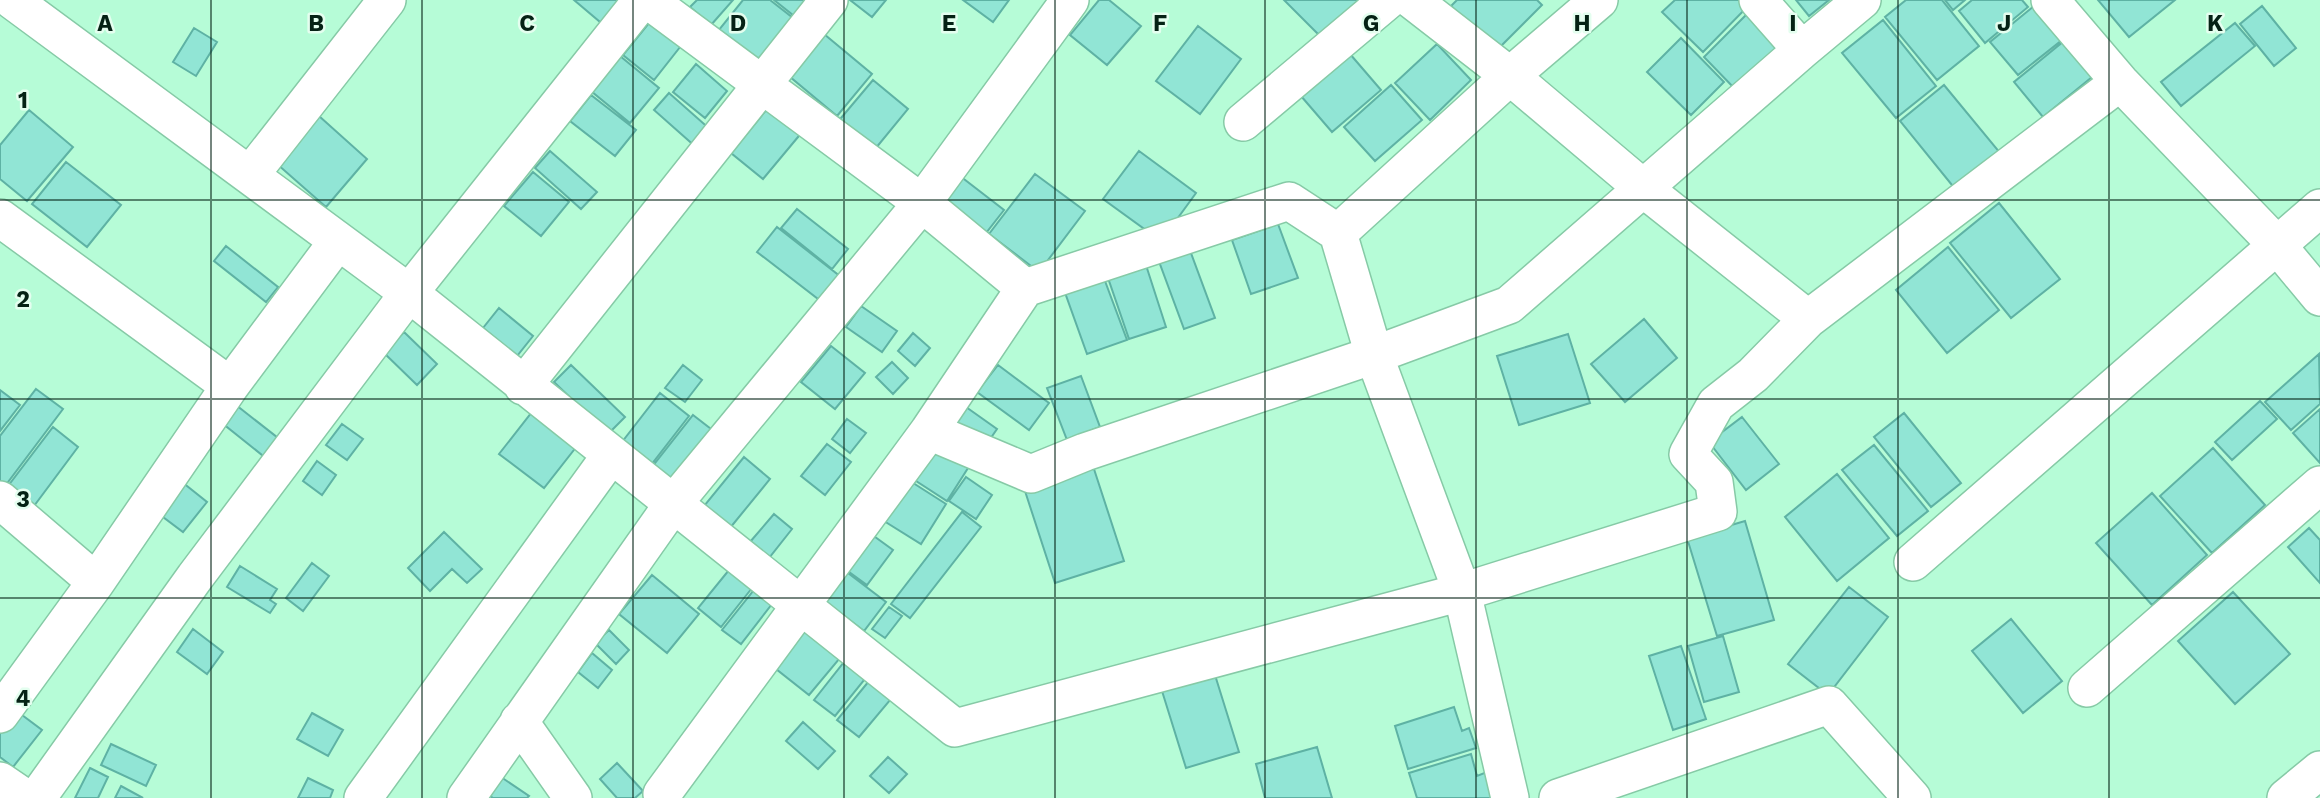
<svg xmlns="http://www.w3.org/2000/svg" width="2320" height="798" font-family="'Work Sans',sans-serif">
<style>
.building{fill:#91e5d5;stroke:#5eb2a4;stroke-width:2}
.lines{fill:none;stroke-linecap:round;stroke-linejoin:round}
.minor-casing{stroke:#86caa6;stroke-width:40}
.minor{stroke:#fff;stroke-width:37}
.grid{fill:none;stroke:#052215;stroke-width:2;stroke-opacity:0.55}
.grid-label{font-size:23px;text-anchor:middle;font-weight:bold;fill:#052215;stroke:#e4feef;stroke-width:5;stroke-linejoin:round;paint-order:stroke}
</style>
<rect width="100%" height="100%" fill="#b6fcd7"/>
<path class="building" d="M574,0h55l-23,27z
M697,0h36l-22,25 -21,-18z
M743,0h27l23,18 -35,45 -40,-32z
M774,0h40l-16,19z
M850,0h36l-14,17z
M963,0h46l-16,22z
M1099,0h10l32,26 -34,39 -37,-30z
M1284,0h78l-39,39z
M1457,0h80l5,5 -46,46 -45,-45z
M1675,0h77l1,1 -50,51 -41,-40z
M1796,0h33l-20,16z
M1906,0h36l37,46 -42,34 -52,-63z
M1945,0h20l-12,10z
M1972,0h50l6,7 -43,36 -26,-32z
M2098,0h77l-46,37z
M2034,6l28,34 -44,35 -28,-33z
M2262,6l34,42 -22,18 -34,-42z
M1750,11l34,34 -47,46 -33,-34z
M653,18l31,24 -30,38 -31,-25z
M1883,20l53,66 -40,32 -54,-65z
M2235,23l20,23 -74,60 -20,-24z
M1198,26l43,33 -41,55 -44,-33z
M194,28l23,14 -21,34 -23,-14z
M824,34l48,40 -35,42 -48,-40z
M1681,38l43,44 -33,33 -44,-43z
M2064,41l28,36 -49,40 -29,-35z
M1437,44l34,36 -41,40 -35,-37z
M1350,54l31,36 -49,42 -31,-36z
M620,56l39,32 -29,35 -39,-32z
M696,64l31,27 -22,27 -32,-26z
M873,80l35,29 -37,45 -35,-30z
M1391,85l31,35 -47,41 -31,-34z
M1944,85l57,69 -45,36 -56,-69z
M669,93l43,38 -15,17 -43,-38z
M591,95l45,35 -21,26 -45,-35z
M771,104l32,27 -40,48 -32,-26z
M29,110l44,37 -46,54 -27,-22v-34z
M319,116l48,43 -41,48 -49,-43z
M550,151l47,41 -16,17 -46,-41z
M1139,151l57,42 -35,48 -58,-42z
M66,162l55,43 -34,42 -55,-43z
M533,172l36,30 -28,34 -37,-30z
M1035,174l50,37 -46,61 -50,-38z
M960,176l44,34 -18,23 -44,-35z
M1999,203l61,76 -49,39 -61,-75z
M797,209l51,40 -16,20 -51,-41z
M1278,224l20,54 -47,16 -19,-54z
M777,227l64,50 -19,25 -65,-50z
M1188,245l27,73 -31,11 -27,-73z
M226,246l52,41 -12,15 -52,-41z
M1948,247l51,63 -52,43 -51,-63z
M1144,259l22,68 -37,12 -23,-67z
M1102,273l25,67 -40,14 -24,-67z
M861,306l36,25 -15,21 -36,-25z
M499,308l34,28 -16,20 -34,-28z
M1644,319l33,39 -52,44 -34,-38z
M404,332l33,32 -20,21 -33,-32z
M913,333l17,15 -15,18 -17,-15z
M1568,334l22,69 -71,22 -22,-69z
M831,346l34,27 -30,36 -34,-27z
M2319,354l1,50 -29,26 -26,-28z
M892,362l16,16 -15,16 -17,-17z
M571,365l54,52 -17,17 -54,-52z
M683,365l19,15 -17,22 -20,-14z
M998,365l51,38 -20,27 -52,-38z
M1081,376l19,51 -33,13 -20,-52z
M36,389l27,20 -58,77 -5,-4v-46z
M0,390l20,15 -20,26z
M660,393l29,23 -38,49 -29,-23z
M2260,401l17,18 -45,41 -17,-18z
M236,405l51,40 -15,18 -50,-40z
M966,407l31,22 -16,23 -31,-22z
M2320,409v54l-27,-30z
M532,412l45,34 -33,42 -45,-34z
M1904,413l57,70 -30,24 -57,-70z
M693,415l27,21 -41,53 -27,-22z
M1742,417l37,47 -33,26 -37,-48z
M847,419l19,14 -16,20 -18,-14z
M342,424l21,15 -16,21 -21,-15z
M53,427l25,20 -47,63 -26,-20z
M827,444l24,18 -26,33 -24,-19z
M1874,445l54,66 -31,25 -55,-66z
M934,447l34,21 -21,33 -34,-22z
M2213,448l52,57 -53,48 -52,-57z
M744,457l26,22 -40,49 -26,-22z
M317,461l19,14 -14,20 -19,-14z
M1093,466l31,95 -69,22 -31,-95z
M1837,474l52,64 -52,43 -52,-64z
M966,477l26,18 -16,24 -27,-18z
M910,481l36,23 -25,40 -37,-23z
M182,482l25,20 -24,30 -24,-18z
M2152,493l55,62 -55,50 -56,-62z
M962,512l19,15 -71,91 -19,-14z
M774,514l18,15 -23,29 -19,-16z
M1745,521l29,99 -57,16 -30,-98z
M2309,528l11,12v43l-32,-36z
M444,532l38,37 -15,14 -15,-14 -22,22 -22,-23z
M871,534l22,16 -26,35 -22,-16z
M312,563l17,13 -26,35 -17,-13z
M240,566l37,23 -7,11 6,4 -6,9 -43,-26z
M729,570l23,18 -31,39 -23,-19z
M844,570l42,32 -22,29 -42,-32z
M652,575l47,39 -32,39 -48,-39z
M1849,587l39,30 -60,78 -40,-31z
M754,590l18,14 -31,40 -19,-14z
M2233,592l57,62 -55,50 -57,-63z
M889,607l13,9 -17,22 -13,-9z
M2011,619l51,62 -39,32 -51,-62z
M806,621l39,31 -36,43 -38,-30z
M193,629l30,23 -16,22 -30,-22z
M609,630l20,20 -13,14 -21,-21z
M1723,636l16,56 -35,10 -16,-56z
M1681,646l25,73 -33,11 -24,-74z
M592,653l20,17 -14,18 -20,-16z
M848,657l21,17 -34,42 -21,-16z
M1215,675l24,77 -53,16 -24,-77z
M869,681l22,18 -32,38 -22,-17z
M1454,707l8,24 7,-3 7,20 -68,21 -13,-43z
M14,709l28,21 -29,37 -13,-10v-28z
M312,713l31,17 -15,26 -31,-17z
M803,722l32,29 -17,18 -32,-28z
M111,744l45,21 -10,21 -45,-21z
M1317,747l15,51h-67l-9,-34z
M1471,754l6,22 10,-4 8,26h-78l-8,-25z
M888,757l19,17 -18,19 -19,-17z
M617,763l26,28 -8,7h-18l-17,-19z
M90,768l18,9 -10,21h-23z
M498,775l31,21 -2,2h-34l-7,-5z
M308,778l25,12 -3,8h-32z
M121,786l22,12h-28z"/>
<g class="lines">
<g class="minor-casing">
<path id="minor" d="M12,0l397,293 546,435 507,-136 256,-80 -4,-30 -26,-28 28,-50 37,-29 55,-56 312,-237
M648,0l274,203 103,85
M1412,0l98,76 134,113 164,130
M1758,0l44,50
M2050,0l70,82 156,162 44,53
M1243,122l145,-122
M250,175l137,-175
M0,218l230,168
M1338,233l172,-157 89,-76
M523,386l306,-386
M929,431l102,43 54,-22 289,-97 135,-50 293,-255 60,-50
M0,500l96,82
M1913,562l407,-354
M2087,688l233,-203
M0,714l96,-132 134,-196 108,-145
M519,721l54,77
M0,781l25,17
M662,794l267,-363 96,-143 264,-87 49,32 36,122 88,237 48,206
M37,798l158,-221 214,-284 233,-293
M363,798l248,-343
M466,798l207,-294 249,-301 148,-203
M1558,798l271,-93 83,93
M2286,798l34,-28"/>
</g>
<use href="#minor" class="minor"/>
</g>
<path class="grid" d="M211,0v798M422,0v798M633,0v798M844,0v798M1055,0v798M1265,0v798M1476,0v798M1687,0v798M1898,0v798M2109,0v798M0,200h2320M0,399h2320M0,598h2320"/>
<g class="grid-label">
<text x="105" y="31">A</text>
<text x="316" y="31">B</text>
<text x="527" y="31">C</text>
<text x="738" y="31">D</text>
<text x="949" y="31">E</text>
<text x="1160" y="31">F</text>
<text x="1371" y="31">G</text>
<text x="1582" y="31">H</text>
<text x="1793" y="31">I</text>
<text x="2004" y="31">J</text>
<text x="2215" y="31">K</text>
<text x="23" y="108">1</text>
<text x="23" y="307">2</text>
<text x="23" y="507">3</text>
<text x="23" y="706">4</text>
</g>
</svg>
